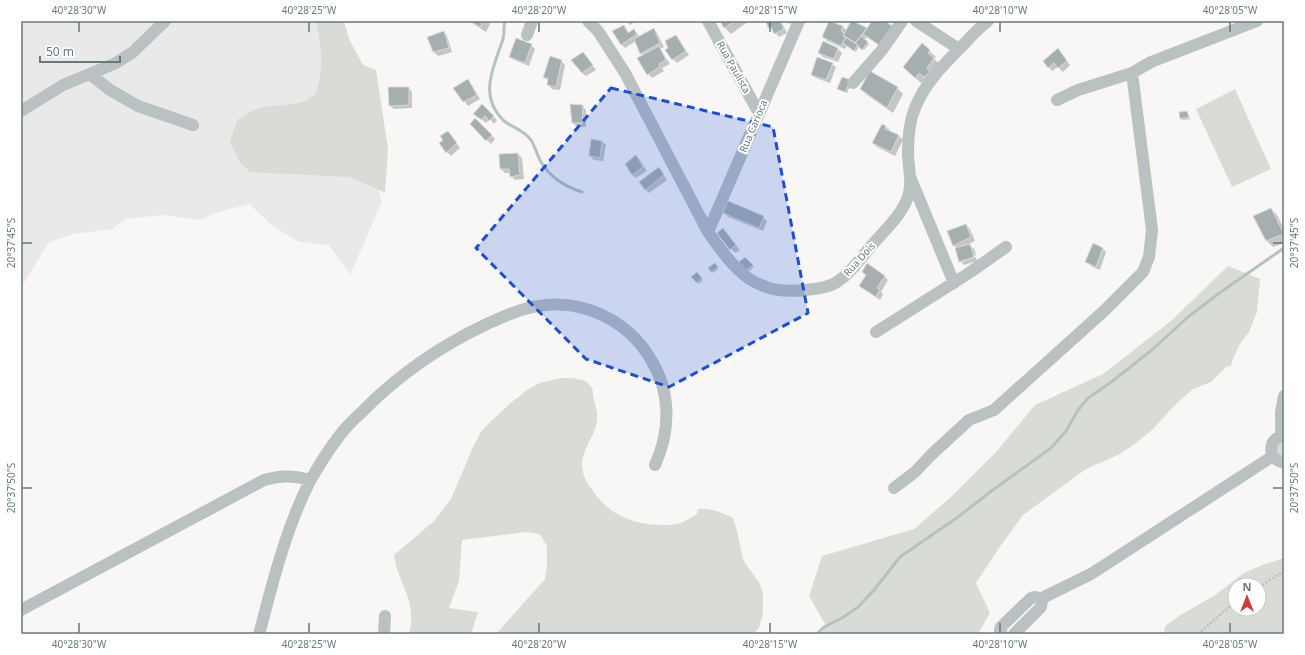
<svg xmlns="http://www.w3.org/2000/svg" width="1305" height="655" font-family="'Noto Sans',sans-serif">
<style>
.built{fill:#e8e9e8}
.green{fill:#d9dcd5;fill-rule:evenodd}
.shadow{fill:#0003}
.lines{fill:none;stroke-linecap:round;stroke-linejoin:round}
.stream{stroke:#b3c3c3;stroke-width:3}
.building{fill:#a5afb1;stroke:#d9d9d8}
.path{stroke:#b7bcbd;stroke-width:2;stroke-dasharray:2 2;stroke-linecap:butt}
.minor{stroke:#bac1c2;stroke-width:12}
.marked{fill:#1d4ed8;fill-opacity:0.2;stroke:#1d4ed8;stroke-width:3;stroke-dasharray:8 5;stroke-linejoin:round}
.ticks{fill:none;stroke:#66797d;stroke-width:1.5}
.labels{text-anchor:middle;stroke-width:4;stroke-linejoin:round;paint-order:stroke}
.street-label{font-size:10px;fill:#66797d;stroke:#fff}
.neatline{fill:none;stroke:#66797d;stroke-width:1.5}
.ticks-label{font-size:10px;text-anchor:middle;fill:#66797d}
</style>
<rect width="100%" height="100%" fill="#f8f7f5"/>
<path class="built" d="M21,21h297l32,64 32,117 -32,73 -21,-30 -30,-3 -26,-16 -24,-22 -34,9 -15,7 -38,-5 -37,4 -12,10 -40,5 -24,8 -28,46z"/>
<path class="green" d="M316,21h28l5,18 14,26 13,5 12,79 -3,44 -35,-16 -100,-5 -11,-11 -9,-19 7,-22 19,-11 14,-3 25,-2 10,-3 11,-7c8,-28 6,-44 0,-73z
M1235,89l36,80 -39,18 -36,-78z
M1228,266l32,13 -3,33 -8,20 -9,12 -7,15 -2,7 -5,1 -15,15 -18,7 -16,14 -25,27 -16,13 -16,11 -34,15 -63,46 -24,33 -23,35 14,30 -12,21h-156l3,-10 -16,-28 13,-40 92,-27 38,-33 44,-44 39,-47 68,-31 68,-53z
M561,378c9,0 25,-1 30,9 2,2 2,6 2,9 2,8 5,15 4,24 -2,19 -19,32 -14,52 1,7 6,13 10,19 16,24 41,34 70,34 5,0 11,0 15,-1 7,-2 13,-7 19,-10l1,-5c14,-1 22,3 35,9l4,13 6,29 17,24 3,9v20l-4,15 -6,6h-257l49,-55 2,-14v-19l-7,-12 -14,-2 -64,8 -3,41 -10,27 29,4 -7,22h-62c9,-34 -11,-49 -15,-79l40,-34 17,-22 22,-52 8,-15 7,-8 25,-23 17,-13 10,-5z
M1284,441v17l-6,-2 -2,-12z
M1284,558v76h-120l1,-8 14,-10 36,-21 29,-22 21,-9zM1235,585h24v24h-24z"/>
<path class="shadow" d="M469,21h18l3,3 -4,8z
M626,21h10l-6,4z
M721,21h28l-18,13 -6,-6z
M767,21h14l6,12 -8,4 -5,-6 -5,-4z
M786,21h8l-5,3z
M852,21l15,9 6,-9h11l-1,27 -16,-11 -3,3 5,4 -5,6 -5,-4 -3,6 -9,-6 -2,3 -18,-8 -4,-4 19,-11 5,5z
M624,26l5,7 5,-3 6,7 13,-8 4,4 7,14 -4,2 10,15 -8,4 2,3 -12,7 -4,-4 -5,-18 -2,-3 -5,-12 -11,7 -4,-4z
M444,32l3,4 5,16 -14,4 -4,-4z
M675,36l14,19 -12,8 -4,-4z
M823,42l15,7 4,4 -4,9 -15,-5 -4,-4z
M922,44l14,13 -2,2 6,5 -19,19 -11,-10z
M531,45l4,4 -6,17 -15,-6 -4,-3z
M1061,53l9,12 -7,7 -5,-5 -6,4 -3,-4z
M587,58l9,12 -10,6 -4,-3z
M561,61l4,4 -5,25 -8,-1 -4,-4v-4l-4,-4z
M832,64l4,3 -6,16 -14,-5 -4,-3z
M870,72l27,16 6,6 -10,19 -26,-18 -6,-6z
M468,81l4,4 8,14 -12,7 -13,-18z
M852,83l-5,10 -7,-3z
M408,88l4,4v16l-18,1 -4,-3z
M482,105l15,15 -3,4 -4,-5 -4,4 -7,-6z
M582,106l4,4v17h-9l-4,-4z
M1187,112l3,7 -7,1 -2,-1z
M475,119l20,20 -4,5 -19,-20z
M886,127l4,3 -1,2 10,4 4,4 -8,16 -18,-9 -4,-4z
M451,136l9,12 -9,8 -4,-4 -2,-12z
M602,141l4,4 -3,16 -9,-1 -4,-4z
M518,154l4,4 2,21 -9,1 -4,-4v-3h-6l-4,-4z
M636,156l4,4 7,11 -11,7 -4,-3z
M659,168l8,12 -18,13 -4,-4z
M1271,209l6,6 7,14v14l-11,4 -6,-6 -12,-24z
M724,213l39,4 4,4 -4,10 -35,-14z
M966,225l4,4 5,12 -6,3 5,5 2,6 -15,5v2l15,-5 1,4 -13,4 -4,-4 -3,-12 -3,-4z
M723,230l17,20 -5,3 -17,-20z
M1102,248l4,4 -6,18 -9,-4 -4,-4z
M745,258l9,9 -5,4 -9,-9z
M716,266l2,3 -5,4 -4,-5z
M863,272l21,4 4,4 -7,12 2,2 -3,6 -15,-11 2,-13z
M697,273l6,7 -4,4 -7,-7z"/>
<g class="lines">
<path class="stream" d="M505,21c-2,6 0,12 -2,18 -9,28 -25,56 0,81 8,7 21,10 28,20 4,6 6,15 10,22 9,15 25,25 41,30
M817,634l7,-7 18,-9 16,-11 16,-17 26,-33 58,-40 32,-25 61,-44 15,-17 12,-21 10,-12 22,-15 43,-34 35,-32 30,-23 66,-46"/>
</g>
<path class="building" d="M471,21h12l-3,6z
M720,21h15l-11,7z
M766,21h14l4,8 -10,5 -3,-7 -3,1z
M829,21l14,5 -2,5 3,2 -1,3 3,1 -5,9 -19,-9z
M851,21h2l14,7 -12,15 -12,-7z
M872,21h13l7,5 -13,19 -16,-11z
M624,25l4,8 6,-4 3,5 -16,11 -9,-14z
M654,28l6,15 -20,11 -6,-15z
M444,31l5,17 -16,4 -6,-15z
M676,35l10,16 -14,9 -7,-10 3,-2 -3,-7z
M861,36l7,6 -6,8 -7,-7z
M846,37l12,8 -4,6 -11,-8z
M516,38l16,6 -7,19 -16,-6z
M823,41l15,7 -4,11 -16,-6z
M922,43l8,7 -2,3 6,5 -7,10 3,4 -6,5 -5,-4 -4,5 -12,-11z
M659,46l7,14 -7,4 1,3 -13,8 -10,-17z
M1058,48l9,13 -9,7 -4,-5 -6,5 -5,-7z
M583,52l10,13 -11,8 -11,-13z
M550,56l12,4 -6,27 -9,-2 1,-7h-5z
M817,57l16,6 -7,17 -15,-5z
M870,71l28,16 -11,21 -27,-19z
M842,77l9,3 -6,12 -8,-3z
M468,79l9,16 -14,7 -10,-14z
M388,87h21v18l-20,1z
M482,104l12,12 -5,5 -4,-5 -3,4 -9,-6z
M570,104l13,1 -1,18h-10z
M1187,111l2,6 -9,2 -1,-7z
M475,118l17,17 -6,6 -16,-17z
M882,124l4,2 -1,3 14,6 -8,17 -19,-9z
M448,131l9,12 -11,10 -7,-10 4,-3 -3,-4z
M591,139l11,2 -2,17 -11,-2z
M518,153l2,22 -10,2 -1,-8h-9l-1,-15z
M636,155l7,12 -11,8 -7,-11z
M659,167l5,8 -19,15 -6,-8z
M728,201l36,15 -5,12 -36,-15z
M1271,208l13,26 -18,7 -13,-25z
M966,224l5,13 -18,9 -6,-15z
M723,228l13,17 -6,5 -13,-17z
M1093,243l10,5 -7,19 -11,-5z
M970,244l4,13 -15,5 -4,-14z
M745,257l8,8 -7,5 -7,-8z
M715,263l3,4 -7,5 -3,-4z
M867,263l18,13 -8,12 3,1 -4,8 -17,-11 7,-11 -4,-3z
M697,272l5,6 -5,5 -6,-6z"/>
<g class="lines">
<path class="path" d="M1259,587l25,-16
M1198,634l37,-32"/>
<path class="minor" d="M588,21l10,10 27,42 83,159c27,38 46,64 97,58 10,-1 23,-2 32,-8 14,-9 24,-24 35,-37 13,-15 29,-29 36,-48 5,-15 0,-29 0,-45 0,-15 1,-30 7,-44 10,-26 32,-47 51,-66 7,-8 14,-15 22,-21
M708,21l51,92
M916,21l43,28
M527,35l5,-14
M90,74l20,16 28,16 55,19
M853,83l29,-33 20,-29
M1057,100l21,-10 54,-17 19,-11 106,-41
M21,111l42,-26 53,-22 17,-11 32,-31
M911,179l43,104
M708,232l91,-211
M876,332l93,-59 37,-26
M1281,436v-24l3,-16
M1284,436c-17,1 -17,25 0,26
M894,488l21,-16 16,-17 38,-35 25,-10 110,-99 39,-39 6,-15 3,-27 -20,-157
M1040,599l51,-25 182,-118
M21,610l243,-130c16,-5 30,-5 46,0
M259,634c4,-13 7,-27 11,-41 10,-38 22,-77 40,-112 8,-14 17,-29 27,-42 7,-10 17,-20 26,-28 36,-37 79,-66 126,-88 16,-7 33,-15 50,-17 44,-7 88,14 111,52 21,33 21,72 5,107
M384,634l1,-18
M1002,634l-2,-4 1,-3 30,-29c4,-2 7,-1 11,3l-1,6 -27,27"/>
</g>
<path class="marked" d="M611,88l162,39 35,186 -139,74 -83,-28 -110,-111z"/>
<path class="ticks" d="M79,22v10M309,22v10M539,22v10M770,22v10M1000,22v10M1230,22v10M22,243h10M1273,243h10M22,488h10M1273,488h10M79,623v10M309,623v10M539,623v10M770,623v10M1000,623v10M1230,623v10"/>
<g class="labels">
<g class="street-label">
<text transform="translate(734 67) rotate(61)" y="4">Rua Paulista</text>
<text transform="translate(753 126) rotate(-67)" y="4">Rua Carioca</text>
<text transform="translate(859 259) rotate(-48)" y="4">Rua Dois</text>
</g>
</g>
<rect width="1305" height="655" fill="none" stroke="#ffffff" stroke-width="44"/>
<g transform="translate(1247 597)"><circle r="19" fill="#ffffff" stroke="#c2c9cb"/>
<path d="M0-3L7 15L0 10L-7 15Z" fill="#d23b3c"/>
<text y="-6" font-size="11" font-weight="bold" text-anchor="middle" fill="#66797d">N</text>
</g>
<path d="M40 56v6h80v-6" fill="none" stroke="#66797d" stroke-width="2"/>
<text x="46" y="56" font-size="12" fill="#66797d" stroke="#ffffff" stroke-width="3" paint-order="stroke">50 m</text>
<rect x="22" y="22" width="1261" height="611" class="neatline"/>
<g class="ticks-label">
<text x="79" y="14">40°28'30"W</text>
<text x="309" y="14">40°28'25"W</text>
<text x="539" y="14">40°28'20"W</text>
<text x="770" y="14">40°28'15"W</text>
<text x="1000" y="14">40°28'10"W</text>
<text x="1230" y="14">40°28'05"W</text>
<text transform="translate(11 243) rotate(-90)" y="4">20°37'45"S</text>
<text transform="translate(1294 243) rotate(-90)" y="4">20°37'45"S</text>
<text transform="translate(11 488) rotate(-90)" y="4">20°37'50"S</text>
<text transform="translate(1294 488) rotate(-90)" y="4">20°37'50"S</text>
<text x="79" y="648">40°28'30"W</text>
<text x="309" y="648">40°28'25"W</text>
<text x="539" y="648">40°28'20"W</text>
<text x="770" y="648">40°28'15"W</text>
<text x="1000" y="648">40°28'10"W</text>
<text x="1230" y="648">40°28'05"W</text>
</g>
</svg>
